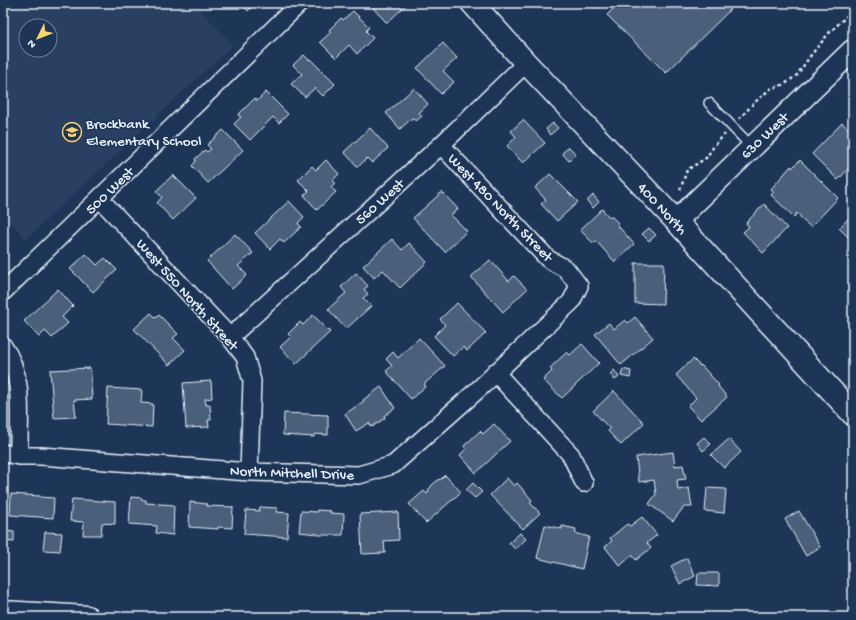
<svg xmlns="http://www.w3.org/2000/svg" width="856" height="620" font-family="'Gochi Hand',sans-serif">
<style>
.built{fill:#2a4162;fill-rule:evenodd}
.building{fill:#495e7a;stroke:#e8f1f8}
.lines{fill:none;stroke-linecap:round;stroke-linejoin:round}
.service-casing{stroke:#e8f1f8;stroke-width:12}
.minor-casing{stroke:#e8f1f8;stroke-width:20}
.tertiary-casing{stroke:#e8f1f8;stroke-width:24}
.secondary-casing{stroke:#e8f1f8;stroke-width:25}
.motorway-casing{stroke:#e8f1f8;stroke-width:25}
.path{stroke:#e8f1f8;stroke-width:2.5;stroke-dasharray:3 3;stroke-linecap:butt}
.service{stroke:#1d3557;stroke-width:9}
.minor{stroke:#1d3557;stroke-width:17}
.tertiary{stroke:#1d3557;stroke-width:21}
.secondary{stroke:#1d3557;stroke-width:22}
.motorway{stroke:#1d3557;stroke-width:22}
.labels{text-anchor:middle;stroke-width:3;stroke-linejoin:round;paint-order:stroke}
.poi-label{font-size:15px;fill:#e8f1f8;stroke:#1d3557;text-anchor:start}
.street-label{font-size:15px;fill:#e8f1f8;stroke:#1d3557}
</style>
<rect width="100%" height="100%" fill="#1d3557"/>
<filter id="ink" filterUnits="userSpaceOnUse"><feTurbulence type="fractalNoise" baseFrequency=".025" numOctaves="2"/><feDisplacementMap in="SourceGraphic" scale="8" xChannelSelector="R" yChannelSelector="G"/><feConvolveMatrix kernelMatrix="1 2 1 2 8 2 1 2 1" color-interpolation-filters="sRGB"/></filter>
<g filter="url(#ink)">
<path class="built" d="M3,3h191l39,42 -207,194 -23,-25zM26,26h24v24h-24z"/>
<path class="building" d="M241,3h15l-8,8z
M378,3h30l-21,20 -14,-15z
M619,3h118l-71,70 -59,-58z
M353,11l16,16 -3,4 7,7 -16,16 -8,-9 -13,13 -16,-16 11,-10 -2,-2 12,-12 2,2z
M443,43l14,15 -14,13 11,11 -13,12 -24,-26z
M304,55l5,5 1,-1 25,25 -12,12 -8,-8 -10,9 -14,-13 11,-10 -9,-9z
M414,88l14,16 -9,9 3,3 -6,5 -4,-3 -12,11 -14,-16z
M266,92l22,22 -9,9 -6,-6 -23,23 -16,-16 7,-7 -3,-2 17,-17 2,3z
M523,120l22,23 -22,20 -16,-17 9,-9 -5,-6z
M553,123l5,5 -8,7 -4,-6z
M842,123l11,10v31l-15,16 -26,-26z
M370,128l18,20 -16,15 -5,-5 -9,9 -14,-15z
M223,130l20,20 -35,33 -16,-17 4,-5 -1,-2 10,-9 2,2 4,-3 -4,-4z
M569,147l7,7 -7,7 -7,-8z
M326,160l13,14 -6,6 2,3 -4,4 5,5 -19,18 -13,-15 5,-4 -11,-11 14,-14 4,4z
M800,160l38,38 -27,29 -11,-9 1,-1 -4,-4 -3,4 -23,-22 3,-3 -3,-3 20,-23 1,2z
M550,174l28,28 -21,19 -16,-17 5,-4 -11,-12z
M173,175l23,23 -23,22 -16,-17 5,-6 -6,-6z
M442,192l16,17 -7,6 16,16 -22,21 -32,-34z
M593,195l6,7 -6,6 -6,-7z
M289,201l15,16 -6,6 3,4 -17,16 -4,-4 -10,10 -15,-16z
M764,204l23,24 -24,25 -20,-21 6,-5 -3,-4z
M602,209l7,8h3l6,6v3l16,18 -19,18 -19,-21 -3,2 -13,-13z
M853,214v26l-1,1 -13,-13z
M649,228l7,7 -7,6 -7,-7z
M235,234l18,19 -15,13 9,9 -15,14 -25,-28z
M392,239l10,11 7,-7 18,19 -27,26 -17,-18 -9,8 -11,-12z
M86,254l11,11 8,-7 12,12 -24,22 -23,-23z
M490,260l19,21 5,-5 13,13 -24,23 -32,-35z
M635,263h29l-1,41 -28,-1z
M356,273l12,13 -4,3 4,5 -5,4 8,8 -25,23 -18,-20 18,-16 -5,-6z
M58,289l15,17 -11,11 6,6 -16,15 -7,-7 -6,6 -15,-16z
M457,303l29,30 -19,18 -4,-4 -10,9 -19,-20 11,-11 -5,-6z
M151,313l5,5 3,-3 19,19 -5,4 12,12 -16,15 -35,-36z
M313,315l17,17 -34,32 -16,-17 11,-10 -3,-3 12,-12 3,3z
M635,317l18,21 -32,27 -26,-31 14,-11 5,6 11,-9 3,3z
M419,338l26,28 -21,18 2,2 -15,13 -25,-28 6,-5 -6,-7 7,-7 5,6z
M582,344l17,19 -37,35 -19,-18 9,-9 -2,-3 17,-16 3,3z
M693,359l7,7 1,-1 18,20 -1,1 9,11 -26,23 -13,-14 8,-8 -20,-23z
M90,368l2,31 -18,1 2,17 -22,1 -4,-48z
M623,369l8,2 -1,7 -9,-2z
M614,370l5,7 -4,3 -5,-6z
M211,381l1,17 -7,1 1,6h4l1,15h-3l1,7 -23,1 -3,-45z
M381,387l14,21 -11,8 1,2 -13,9 -3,-4 -13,8 -11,-17 19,-13 -1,-1z
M108,388l34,2 -1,13 12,1 -1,23 -46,-3z
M614,391l30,32 -23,22 -13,-14 2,-2 -17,-18z
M284,413l44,2v20l-14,-1v3l-31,-2z
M494,424l16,17 -34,32 -16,-18 6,-6 -2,-3 16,-15 3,3z
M704,437l7,7 -8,7 -6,-8z
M729,439l12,13 -17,16 -13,-13z
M673,452l2,14 8,-1 3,14 -9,1 1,10 11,-2 3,19h-8l-11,14 -24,-17 7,-10 -2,-14 -15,2 -3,-25z
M445,475l16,17 -35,31 -17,-19 15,-13 3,3 2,-3 -1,-1 3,-3v-1l8,-7 1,1z
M507,478l7,8 3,-3 15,17 -2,3 10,10 -17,16 -33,-34z
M473,483l9,9 -7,6 -9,-8z
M707,488l19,1 -2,24 -19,-2z
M11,494l29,2v1l14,1 -1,20 -43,-3z
M131,497l11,1v2h4v3l28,2 -1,30 -17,-2 1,-7 -28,-2z
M72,499l43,3v22l-13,-1 -1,12h-18l1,-13 -14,-1z
M190,502l17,2v2l26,1 -1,21 -14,-1v2l-29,-2z
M260,507l17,1 -1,4 13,1 -2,24 -43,-3 2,-24 13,1z
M317,510l14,1 -1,2 14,1 -1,21h-25v-1l-19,-2 2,-21 16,1z
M799,511l21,36 -14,9 -21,-37z
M398,512l1,28 -15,1 1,12 -23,1 -2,-40z
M642,517l15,18 -10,8 4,5 -15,12 -4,-5 -12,11 -15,-19 7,-6 -2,-3 17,-14 3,2z
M545,525l17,4v-3l14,3 -1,4 14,4 -7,32 -45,-11z
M5,531l9,1v10l-10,-1z
M45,532l17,1 -2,18 -17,-1z
M520,533l6,6 -11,10 -6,-6z
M687,558l8,18 -15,8 -9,-18z
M698,573h21v13l-22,-1z"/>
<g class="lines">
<g class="service-casing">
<path id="service" d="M709,103l43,44"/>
</g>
<g class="minor-casing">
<path id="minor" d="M100,199l130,138 15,20 7,24 -3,91
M3,292l297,-289
M230,337l211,-192 85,-82
M3,346c23,32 15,73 16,110
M495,372l76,83 13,28
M3,453l16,3h22l208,16 110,3 34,-10 89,-79 89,-84 8,-16 -13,-17 -18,-10 -107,-114"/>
</g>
<g class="tertiary-casing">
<path id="tertiary" d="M676,221l177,-171"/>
</g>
<g class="secondary-casing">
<path id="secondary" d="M472,3l54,60 150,158 177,193"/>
</g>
<g class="motorway-casing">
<path id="motorway" d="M3,612l84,5"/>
</g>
<path class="path" d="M739,119l15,-16 16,-14 15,-5 12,-9 14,-20 18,-22 24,-23
M680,190l7,-20 19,-12 8,-12 11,-12"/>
<use href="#service" class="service"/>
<use href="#minor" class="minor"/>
<use href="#tertiary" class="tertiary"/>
<use href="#secondary" class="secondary"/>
<use href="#motorway" class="motorway"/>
</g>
</g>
<defs>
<g id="school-ring" transform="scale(1)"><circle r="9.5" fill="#1d3557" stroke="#ffd166" stroke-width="1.5"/><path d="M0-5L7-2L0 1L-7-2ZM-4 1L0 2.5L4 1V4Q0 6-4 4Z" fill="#ffd166"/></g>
</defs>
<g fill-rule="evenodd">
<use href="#school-ring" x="72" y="132"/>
</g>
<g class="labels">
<g class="poi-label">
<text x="86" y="128">Brockbank<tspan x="86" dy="17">Elementary School</tspan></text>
</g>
<g class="street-label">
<text transform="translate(764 135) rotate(-44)" y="5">630 West</text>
<text transform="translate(109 190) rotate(-44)" y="5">500 West</text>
<text transform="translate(379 201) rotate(-42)" y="5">560 West</text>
<text transform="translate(501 207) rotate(46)" y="5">West 480 North Street</text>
<text transform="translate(663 208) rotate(47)" y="5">400 North</text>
<text transform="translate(188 294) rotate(48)" y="5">West 550 North Street</text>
<text transform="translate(292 472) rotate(2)" y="5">North Mitchell Drive</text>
</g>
</g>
<rect width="856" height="620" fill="none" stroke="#1d3557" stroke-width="16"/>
<rect x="8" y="8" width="840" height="604" fill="none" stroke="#e8f1f8" stroke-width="1.5" filter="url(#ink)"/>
<g transform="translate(38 38) rotate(227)"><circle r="19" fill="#1d3557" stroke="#6e8097"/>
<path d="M0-3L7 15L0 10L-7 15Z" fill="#ffd166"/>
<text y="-6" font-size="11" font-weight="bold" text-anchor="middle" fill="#e8f1f8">N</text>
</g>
</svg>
